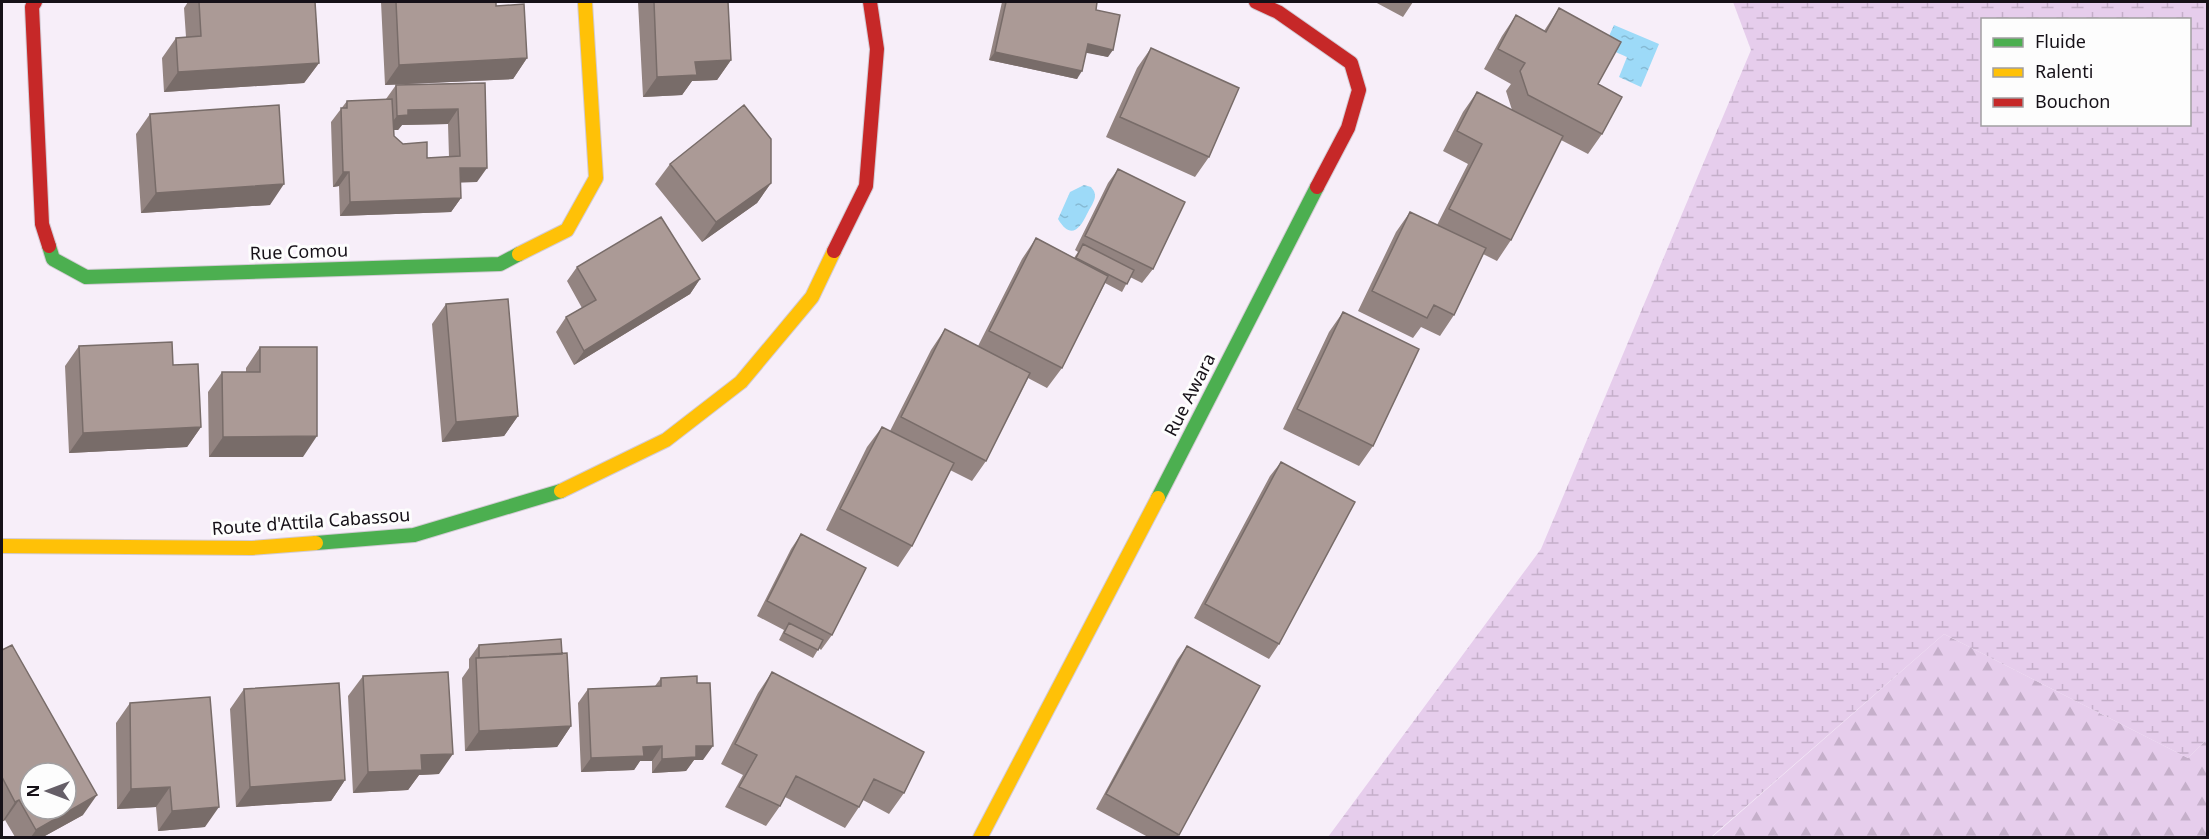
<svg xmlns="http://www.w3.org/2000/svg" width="2209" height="839" font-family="'Noto Sans',sans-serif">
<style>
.forest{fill:url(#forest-firs)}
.wetland{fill:url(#wetland-marsh);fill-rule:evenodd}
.water{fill:url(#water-ripples)}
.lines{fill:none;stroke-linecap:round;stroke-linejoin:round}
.fast-casing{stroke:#d2cbd4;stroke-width:16}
.slow-casing{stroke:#d2cbd4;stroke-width:16}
.jam-casing{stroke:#d2cbd4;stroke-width:16}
.fast{stroke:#4caf50;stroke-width:14}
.slow{stroke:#ffc107;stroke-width:14}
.jam{stroke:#c62828;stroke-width:14}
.wall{fill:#938481;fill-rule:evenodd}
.shaded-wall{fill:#786c69}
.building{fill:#ab9a96;stroke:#786c69;stroke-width:1.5;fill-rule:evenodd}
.labels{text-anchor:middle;stroke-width:6;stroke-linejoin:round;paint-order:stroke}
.street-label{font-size:18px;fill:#161118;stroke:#fdfdfd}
</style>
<defs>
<pattern id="forest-firs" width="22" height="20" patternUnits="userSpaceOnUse" patternTransform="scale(1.5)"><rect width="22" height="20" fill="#e6cdec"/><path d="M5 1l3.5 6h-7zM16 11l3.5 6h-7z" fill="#c5afca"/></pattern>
<pattern id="wetland-marsh" width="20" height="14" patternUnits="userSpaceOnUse" patternTransform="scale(1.5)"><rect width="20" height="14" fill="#e6cdec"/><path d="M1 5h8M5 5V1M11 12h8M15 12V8" fill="none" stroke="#c5afca"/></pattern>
<pattern id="water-ripples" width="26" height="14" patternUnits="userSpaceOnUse" patternTransform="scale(1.5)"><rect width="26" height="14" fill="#9ddaf8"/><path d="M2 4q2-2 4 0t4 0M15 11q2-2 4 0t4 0" fill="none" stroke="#86bad4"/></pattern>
</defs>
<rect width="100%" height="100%" fill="#f7eef9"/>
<path class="forest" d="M1944,634l244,124 19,-19v98l-496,1z"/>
<path class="wetland" d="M1733,2h474v737l-19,19 -244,-124 -233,203h-383l213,-288 210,-499zM1982,20h208v104h-208z"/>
<path class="water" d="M1614,25l45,19 -18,43 -22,-10 8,-20 -23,-10z
M1084,185l7,2c2,3 4,4 4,9 0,5 -5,12 -8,18 -8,17 -17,25 -29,5l12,-27z"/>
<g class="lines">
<g class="fast-casing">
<path id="fast" d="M49,246l4,13 33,18 414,-13 19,-10
M1158,498l159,-311
M316,543l98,-8 147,-44"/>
</g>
<g class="slow-casing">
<path id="slow" d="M519,254l48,-24 29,-52 -11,-176
M561,491l105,-51 75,-58 71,-85 22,-46
M2,546l250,2 64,-5
M980,838l178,-340"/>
</g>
<g class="jam-casing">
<path id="jam" d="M35,2l-3,5 10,217 7,22
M1256,2l22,10 73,51 8,27 -11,38 -31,59
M834,251l32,-65 11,-137 -7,-47"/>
</g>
<use href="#fast" class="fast"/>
<use href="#slow" class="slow"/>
<use href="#jam" class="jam"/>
</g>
<path class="wall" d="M188,2h127l4,61 -15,20 -140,9 -2,-34 14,-20 10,-1 -2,-29z
M381,2h115v4l31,52 -14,21 -128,6z
M638,2h90l3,58 -14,20 -25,1 -10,14 -39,2z
M1002,2h95l-1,8 12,47 -22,-5 -9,27 -88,-19z
M1375,2h38l-10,15z
M1559,8l39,76 4,50 -14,20 -27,-14 -50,100 -14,21 -14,-7 -29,61 -14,21 -19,-9 -8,11 -55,-27 38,-79 14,-20 27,13 31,-61 -25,-13 20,-39 14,-20 35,18 -6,-19 5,-7 -27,-15 18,-33 14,-21 28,16z
M1151,48l58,109 -14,20 -89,-40 31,-69z
M485,83l-8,99h-16v16l-10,14 -111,4 -1,-30 -6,1 -2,-65 16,-21 39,-2 10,-14zM448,124l1,33 -22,1 -24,-14 -9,-8v-6h4l4,-5z
M150,114l120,91 -129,8 -5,-79z
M670,164l101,19 -14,20 -55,39 -47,-58z
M1118,169l35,100 -11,14 -12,-6 -8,15 -17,-9 -43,85 -15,20 -19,-10 -42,83 -14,20 -22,-11 -38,76 -14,21 -72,-37 41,-83 15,-20 8,4 41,-81 14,-21 33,17 44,-87 14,-21 38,20 4,-6 -3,-2 33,-67z
M577,267l123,12 -10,15 -116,71 -18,-33 10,-15 16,-9 -15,-27z
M446,304l72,112 -14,20 -62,6 -10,-118z
M1343,312l30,134 -14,20 -76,-37 46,-97z
M79,346l94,19 28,62 -14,20 -118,6 -4,-87z
M260,347l43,110h-94l-1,-65 14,-20h24v-4z
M1281,462l-2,182 -10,15 -75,-41 76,-142z
M801,534l31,101 -11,15 -2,-2 -6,10 -34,-18 5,-10 -27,-14 34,-67z
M479,645l83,9 9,72 -14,21 -92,4 -3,-73 7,-10v-9z
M1187,646l-8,189 -2,2h-29l-52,-28 81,-149z
M2,650l81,165 -40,22h-28l-10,-17 -3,2z
M772,672l132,121 -15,21 -26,-14 -4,7 -14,21 -60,-31 -5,9 -14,20 -41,-19 18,-32 -22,-11 37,-71z
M363,676l76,98 -20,1 -11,15 -55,3 -5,-97z
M661,678l42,82h-9l-8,11 -34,2v-12h-12l-6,9 -53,2 -3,-69 10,-14 67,-3z
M244,689l101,91 -14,21 -95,6 -6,-98z
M130,703l75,124 -47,4 -2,-24 -39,2 -1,-86z"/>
<path class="shaded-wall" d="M1088,44l25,6 -5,7 -26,-5z
M995,52l87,19 -5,8 -88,-19z
M527,58l-14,21 -128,6 14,-20z
M731,60l-14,20 -25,1 -10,14 -39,2 14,-20 38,-15z
M319,63l-15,20 -140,9 14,-20z
M458,109l-10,15 -46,1 -4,5h-12l11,-14 11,-6z
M460,168h27l-10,14 -27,1z
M343,172h6l-10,14 -6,1z
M771,183l-14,20 -55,39 14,-20z
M284,184l-14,21 -129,8 15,-20z
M461,198l-10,14 -111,4 10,-14z
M700,279l-10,15 -116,71 10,-14z
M518,416l-14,20 -62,6 14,-20z
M201,427l-14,20 -118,6 14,-20z
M317,436l-14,21h-94l14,-20z
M571,726l-14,21 -92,4 14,-20z
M662,746l-10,15h-12l-6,9 -53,2 10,-14 52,-11z
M696,746h17l-10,14h-9l-8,11 -34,2 10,-14z
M453,754l-14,20 -20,1 -11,15 -55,3 15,-21 53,-17z
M345,780l-14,21 -95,6 14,-20z
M170,787l-14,20 -39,2 14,-20z
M97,795l-14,20 -40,22h-12l5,-7z
M19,800l-14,20 -3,2 13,-20z
M219,807l-14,20 -47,4 14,-20z"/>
<path class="building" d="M199,2h116l4,61 -141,9 -2,-34 25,-2z
M396,2h100v4l28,-2 3,54 -128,7z
M654,2h74l3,58 -36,2 2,13 -40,2z
M1006,2h91l-1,8 24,5 -7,35 -25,-6 -6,27 -87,-19z
M1559,8l62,34 -23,42 24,13 -20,37 -74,-39 -8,-24 5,-8 -27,-14 18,-34 30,17z
M1151,48l88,40 -30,69 -89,-40z
M485,83l2,85h-27l1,30 -111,4 -1,-30h-6l-2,-64h6v-7l45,-2 2,37 9,8 24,-2v16l33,-2 -2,-47 -50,1v5l-11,1 -1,-31z
M1477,92l86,44 -52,104 -62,-31 33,-65 -25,-13z
M279,105l5,79 -128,9 -6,-79z
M744,105l27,34v44l-55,39 -46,-58z
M1118,169l67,33 -32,67 -68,-33z
M1410,212l76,36 -32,67 -20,-10 -7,13 -55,-27z
M661,217l39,62 -116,72 -18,-34 30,-17 -19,-33z
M1036,238l72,38 -46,92 -73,-37z
M1083,244l51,26 -7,14 -51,-26z
M508,299l10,117 -62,6 -10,-118z
M1343,312l76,37 -46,97 -76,-37z
M945,329l85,44 -44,88 -85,-44z
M172,342l1,23 25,-1 3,63 -118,6 -4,-87z
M260,347h57v89l-94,1 -1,-65h38z
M882,427l72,36 -42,83 -72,-37z
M1281,462l74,40 -76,142 -74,-40z
M801,534l65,34 -34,67 -65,-34z
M789,623l34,17 -5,10 -34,-17z
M561,639l1,15 -83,4v-13z
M12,645l85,150 -61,35 -17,-30 -4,2 -13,-25v-127zM30,773h36v36h-36z
M1187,646l73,40 -81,149 -73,-41z
M567,653l4,73 -92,5 -3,-73z
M448,672l5,82 -32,1 1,15 -54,2 -5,-96z
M772,672l152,80 -20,41 -30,-14 -15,28 -63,-31 -16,30 -41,-19 18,-32 -22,-11z
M697,676v7h13l3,63h-17v11l-34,2v-13l-19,1 1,9 -53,2 -3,-69 73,-3v-8z
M339,683l6,97 -95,7 -6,-98z
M210,697l9,110 -47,4 -2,-24 -39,2 -1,-86z"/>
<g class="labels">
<g class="street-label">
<text transform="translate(299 252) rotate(-2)" y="6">Rue Comou</text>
<text transform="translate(1190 395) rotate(-63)" y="6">Rue Awara</text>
<text transform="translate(311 522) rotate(-4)" y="6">Route d'Attila Cabassou</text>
</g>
</g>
<rect width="2209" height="839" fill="none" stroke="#161118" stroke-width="6"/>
<rect x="1981" y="18" width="210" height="108" fill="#fdfdfd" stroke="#a19fa1" stroke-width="1.5"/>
<rect x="1993" y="38" width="30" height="9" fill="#4caf50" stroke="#a19fa1" stroke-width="1.5"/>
<text x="2035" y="48" font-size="18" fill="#161118">Fluide</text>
<rect x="1993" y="68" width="30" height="9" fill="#ffc107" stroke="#a19fa1" stroke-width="1.5"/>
<text x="2035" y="78" font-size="18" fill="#161118">Ralenti</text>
<rect x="1993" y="98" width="30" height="9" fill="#c62828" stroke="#a19fa1" stroke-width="1.5"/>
<text x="2035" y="108" font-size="18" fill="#161118">Bouchon</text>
<g transform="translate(48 791) rotate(270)"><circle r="28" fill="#fdfdfd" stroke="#a19fa1" stroke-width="1.5"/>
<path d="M0-4.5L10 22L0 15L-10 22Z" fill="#655e67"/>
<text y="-9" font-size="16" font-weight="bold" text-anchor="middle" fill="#161118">N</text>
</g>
</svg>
